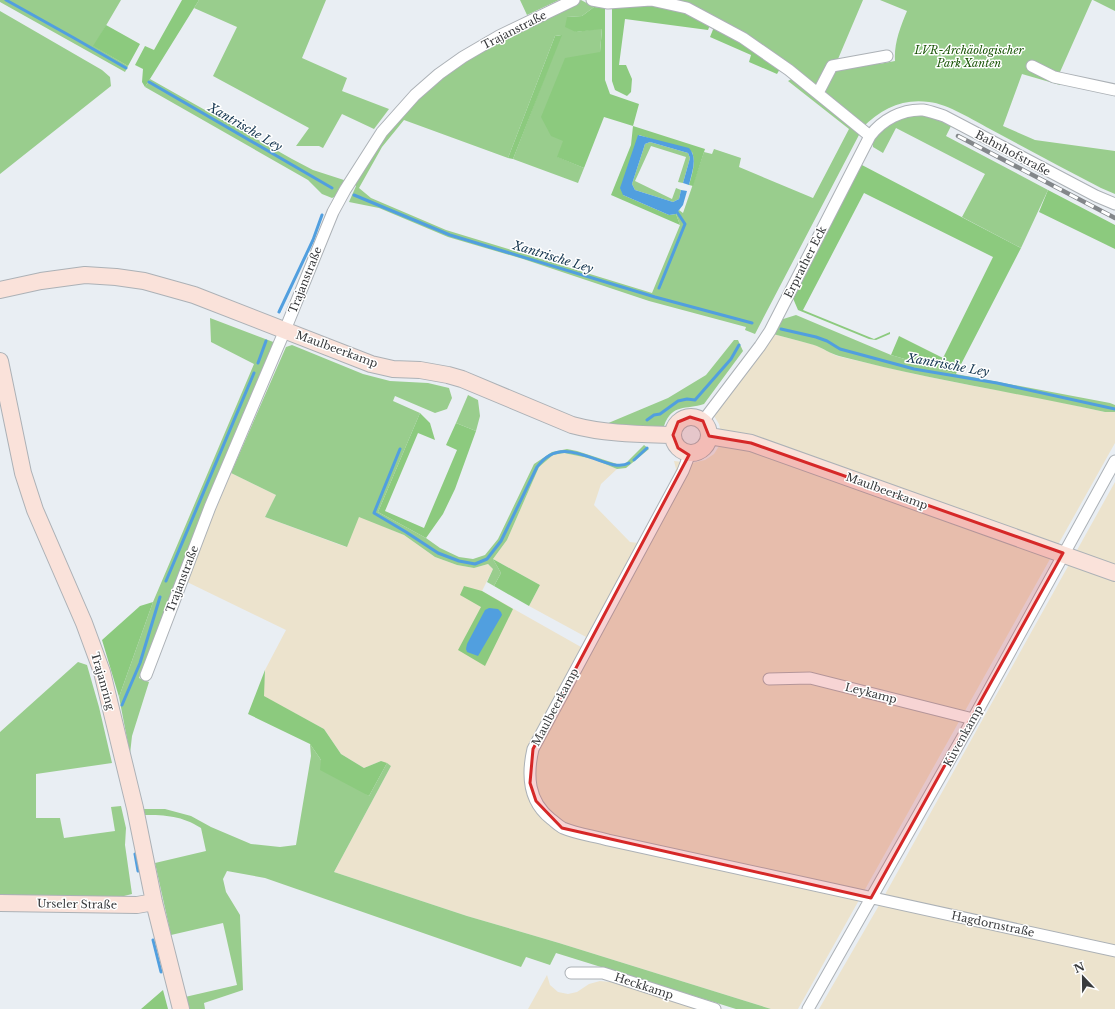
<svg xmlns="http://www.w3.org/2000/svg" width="1115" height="1009" font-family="'Libre Baskerville',serif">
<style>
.commercial{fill:#ece3cd}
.green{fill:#99cd8d}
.forest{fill:#8cca7e}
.water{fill:#519fdf}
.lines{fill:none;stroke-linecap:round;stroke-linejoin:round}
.stream{stroke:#519fdf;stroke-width:3}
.street-casing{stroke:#acb1b6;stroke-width:13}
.secondary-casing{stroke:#acb1b6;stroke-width:18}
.street{stroke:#fff;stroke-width:11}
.secondary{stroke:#fae2da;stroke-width:16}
.rail-casing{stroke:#83878a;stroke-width:4.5}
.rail{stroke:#fff;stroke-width:3;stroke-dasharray:9;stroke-linecap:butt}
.marked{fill:#d62828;fill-opacity:0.2;stroke:#d62828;stroke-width:3;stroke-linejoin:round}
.labels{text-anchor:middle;stroke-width:3;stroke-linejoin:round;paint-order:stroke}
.street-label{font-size:11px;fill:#393b3d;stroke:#fff}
.park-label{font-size:11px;font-style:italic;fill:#1b5608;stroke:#fff}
.water-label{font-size:12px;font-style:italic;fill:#13344e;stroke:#fff}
</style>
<rect width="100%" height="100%" fill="#e9eef3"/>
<path class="commercial" d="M773,334l42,11 22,11 78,18 64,13 48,8 78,17h10v31l-317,566h-27l-212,-66 -92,-27 -133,-44 57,-106 -10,-5 -17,7 -23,-14 -17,-25 -61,-33 2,-26 21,-40 -101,-49 46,-108 45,22 -11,22 81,30 13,-31 45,19 31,22 22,8 17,3 14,-4 5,5 -11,22 99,56 5,-10 -57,-31 11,-21 -47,-26 14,-19 32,-73 14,-12 11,-2 29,6 24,10 -16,15 -7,21 36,37 9,1 35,-64 2,-10 -2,-8 18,2 13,-3 9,-6 5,-8 3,-9 -3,-13 -5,-8z
M1115,482v527h-296l59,-102z
M547,975l3,10 8,7 10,2 9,-2 12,-8 11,-3 11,1 87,27h-170z"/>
<path class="green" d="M0,0h121l-27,46 34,20 -3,6 -125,-70z
M199,0h127l-24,58 45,20 -5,13 47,18 -15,20 -32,-15 -19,34 -4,-2h-23l13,-18 -96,-52 24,-49 -43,-19z
M520,0h39l-32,15z
M581,0l13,7 -12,9 -15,1 9,15 26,-4 -2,24 -42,105 26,11 -6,15 -65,-24 48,-124 -6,1 -47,122 -104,-38 -22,27 -23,41 12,10 75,32 206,63 28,-68 -4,-11 3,-4 4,3 21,-61 8,2 2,-5 27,9 -2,9 74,31 36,-69 -61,-48 5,-3 67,55 -105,201 -10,-4 1,-3 -97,-26 -126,-42 -75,-22 -69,-29 -30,-6 7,-16 -2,-2 25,-43 53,-58 72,-45z
M672,0h191l-25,59 -5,5 -5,-2 -11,23 -3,1z
M880,0h212l-32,72v13l-38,-11 -19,52 32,14 80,11v43l-14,-6c-37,-19 -74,-39 -111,-59 -17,-9 -42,-25 -61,-27 -26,-4 -48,7 -66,25l-41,-35 11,-24 21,-4h25l16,-3c-1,-18 5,-33 12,-50z
M1093,0h22v11z
M0,11l102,59 8,7 1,9 -111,88z
M150,79l142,80 21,11 34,11 -8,14 -7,3 -10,-4 -14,-14 -163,-93z
M910,115h17l25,9 -6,12 102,54 -27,58 -59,-31 23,-43 -89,-46 -13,25 -10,-6 -1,-8 22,-19z
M650,142l38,11 2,5 -7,25 -5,-1 8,-25 -35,-11 -16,35 37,18 4,-11 5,2 -2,9 -6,3 -38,-12 -3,-6 13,-40z
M796,315l95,40 65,19 154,29 5,2v7h-10c-88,-19 -178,-33 -266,-56 -8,-2 -16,-8 -25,-11 -13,-4 -27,-7 -41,-11l7,-14z
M210,318l66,25 -76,175 -61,160 10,4 -17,54 -2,18 -11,-57 34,-95 101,-238 -43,-22z
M734,340h4l5,11 -39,53c-18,6 -32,-1 -40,22l-29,2 -29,-4 62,-26 38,-23z
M292,345l71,29 27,7 38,2 21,5 3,10 -5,11 -12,4 -40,-17 -2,5 27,12 -42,99 48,26 14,10 19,9 14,2 12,-4 13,-16 36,-75 18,-12 15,-3 10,2 40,13h8l19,-19 5,4 -23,19 -9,1 -24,-10 -29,-6 -11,2 -14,12 -32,73 -14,19 8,14 -7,13 -7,-4 6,-13 -5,-5 -14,4 -17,-3 -22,-8 -31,-22 -45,-18 -12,30 -82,-30 11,-22 -45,-22 55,-126z
M468,395l10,5 2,16 -4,15 -20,-8z
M78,662l9,3 12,42 13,56 -76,11v44h24l4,20 51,-7 -4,-24 10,-1 5,22 -1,17 7,49 -12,3 -120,-1v-164z
M310,744l11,16 48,36 18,-33 4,3 -57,106 133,44 92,27 212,66h-35l-180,-56 -6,12 -24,-8 -5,10 -256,-89 -38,-7 -4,8 3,13 14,23 3,75 -39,13 1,6h-17l-3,-12 52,-12 -14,-62 -52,12 -16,-72 51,-12 -5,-23c-19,-12 -35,-13 -57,-13v-6h21l26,7 20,11 40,17 29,3 16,-2 15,-89z"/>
<path class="forest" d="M182,0h17l-54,87 -3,-5 1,-13 -8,-4 10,-19 9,4z
M645,4l35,6 30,15 -2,5 -83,-11 -6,46h7l6,14 -1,13 -4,4 -12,-6 -3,-9v-74z
M594,7l11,1v72l5,14 29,10 -6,22 72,23 -12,37 -4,-1c3,-11 7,-22 3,-33l-53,-17 -16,60 46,20 7,-1 4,11 -69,-30 20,-50 2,-19 -29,-9 -20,51 -27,-11 6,-16 -12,-5 -10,-19 24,-59 35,-6 2,-23 -26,3 -11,-5 2,-10 15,-1z
M106,25l34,19 -12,22 -35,-20z
M714,27l67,40 -4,7 -28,-12 2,-7 -41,-18z
M562,35l-49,124 -5,-1 47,-122z
M860,164l161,84 -65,126 -65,-19 8,-19 44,22 50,-101 -129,-64 -61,117 71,29 16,-7v2l-14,6 -7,-1 -71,-29 -6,-14z
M1048,190l67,35v24l-76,-37z
M420,413l10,10 5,17 -17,-7 -33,78 39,17 33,-78 -11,-5 10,-22 20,8 -21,58 -12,25 -17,24 -48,-26z
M493,559l47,26 -11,21 -35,-20 7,-13z
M464,586l18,5 31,18 -28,57 -27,-16 23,-43 -21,-12z
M153,602l-34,95 -17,-57 38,-34z
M265,670l-1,26 60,33 17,25 23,14 17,-7 6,2 -18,33 -49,-26 1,-10 -11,-16 -62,-30z
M163,990l5,19h-27z"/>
<path class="water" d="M638,135l51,13c9,10 3,24 0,37l-6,-2 7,-25 -2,-5 -38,-11 -5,2 -13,40 3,6 38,12 6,-3 2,-9 6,1 -4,14 -7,9 -7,1 -46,-20 -3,-7z
M489,608l9,1 3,3 1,3 -24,41 -11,-4 -1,-3 1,-5 18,-34z"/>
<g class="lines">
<path class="stream" d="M6,0l68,38 52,30
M149,82l183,106
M354,195l96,40 205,62 97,26
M659,288l26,-64 -8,-12 -2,-1
M279,312l34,-72 9,-25
M781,329l35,8 11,4 13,8 74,20 83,14 118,26
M258,363l8,-22
M647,420l7,-5 6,-1 18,-13 9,-2 8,1 36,-41 8,-14
M400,449l-26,64 32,19 32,21 21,8 16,3 12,-5 14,-18 36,-74c28,-39 69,9 92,-4
M634,460l13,-12
M166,581l88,-208
M122,705l18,-42 20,-66
M135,854l3,17
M153,940l8,32"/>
<g class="street-casing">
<path id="street" d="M592,0l16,3 43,-3 36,8 56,30 46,32 81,66
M1032,66l22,11 61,13
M818,93l14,-27 55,-10
M703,421l57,-75 10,-15 100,-195c12,-16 32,-27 53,-26 7,1 14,4 21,6l152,80 19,8
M690,453l-7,18 -150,278c-6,26 -5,52 18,70 4,3 8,7 12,9 14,6 31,8 45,12l507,111
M146,675l64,-168 75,-177 48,-118 12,-22 37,-58 33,-37 24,-21 24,-17 36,-21 75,-36
M769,679l41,-1 163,41
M571,973h32l112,36
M808,1009l165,-290 142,-258"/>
</g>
<g class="secondary-casing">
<path id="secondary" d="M0,290l41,-9 44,-6 31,2 28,4 50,14 177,69 22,5 27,1 28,5 14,4 110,46c33,9 67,9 101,10
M0,361l23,112 12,37 49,113 18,49 33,136 19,94 27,107
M673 435a18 18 0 1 1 36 0a18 18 0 1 1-36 0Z
M709,436l42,7 364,130
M0,903l137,2 17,-3"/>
</g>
<use href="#street" class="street"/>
<use href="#secondary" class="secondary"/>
<g class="rail-casing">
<path id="rail" d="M958,136l157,82"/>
</g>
<use href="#rail" class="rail"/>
</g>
<path class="marked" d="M690,417l13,4 6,15 42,7 312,110 -192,345 -309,-70 -26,-27 -6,-18 3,-34 156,-294 -11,-7 -5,-13 5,-13z"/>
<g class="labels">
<g class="street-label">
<text transform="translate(514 30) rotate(-27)" y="4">Trajanstraße</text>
<text transform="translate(1013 153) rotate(28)" y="4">Bahnhofstraße</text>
<text transform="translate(805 262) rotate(-63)" y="4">Erprather Eck</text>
<text transform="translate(305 280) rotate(-68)" y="4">Trajanstraße</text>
<text transform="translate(337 349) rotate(20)" y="4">Maulbeerkamp</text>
<text transform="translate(887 491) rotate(20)" y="4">Maulbeerkamp</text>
<text transform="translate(182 579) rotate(-69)" y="4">Trajanstraße</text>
<text transform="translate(103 681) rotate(74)" y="4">Trajanring</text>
<text transform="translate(871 693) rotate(14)" y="4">Leykamp</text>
<text transform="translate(555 707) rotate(-62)" y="4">Maulbeerkamp</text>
<text transform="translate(963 736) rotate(-61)" y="4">Küvenkamp</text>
<text transform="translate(77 904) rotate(1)" y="4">Urseler Straße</text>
<text transform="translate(993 924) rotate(12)" y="4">Hagdornstraße</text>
<text transform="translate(644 986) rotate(18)" y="4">Heckkamp</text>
</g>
<g class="park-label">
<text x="969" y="54">LVR-Archäologischer<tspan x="969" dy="13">Park Xanten</tspan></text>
</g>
<g class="water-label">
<text transform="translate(245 127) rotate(30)" y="4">Xantrische Ley</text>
<text transform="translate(553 257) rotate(17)" y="4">Xantrische Ley</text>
<text transform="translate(948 365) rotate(10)" y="4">Xantrische Ley</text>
</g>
</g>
<g transform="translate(1083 977) rotate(338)" stroke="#ffffff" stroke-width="3" paint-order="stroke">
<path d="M0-3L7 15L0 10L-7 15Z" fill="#393b3d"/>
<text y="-6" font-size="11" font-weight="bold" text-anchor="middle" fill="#393b3d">N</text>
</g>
</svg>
